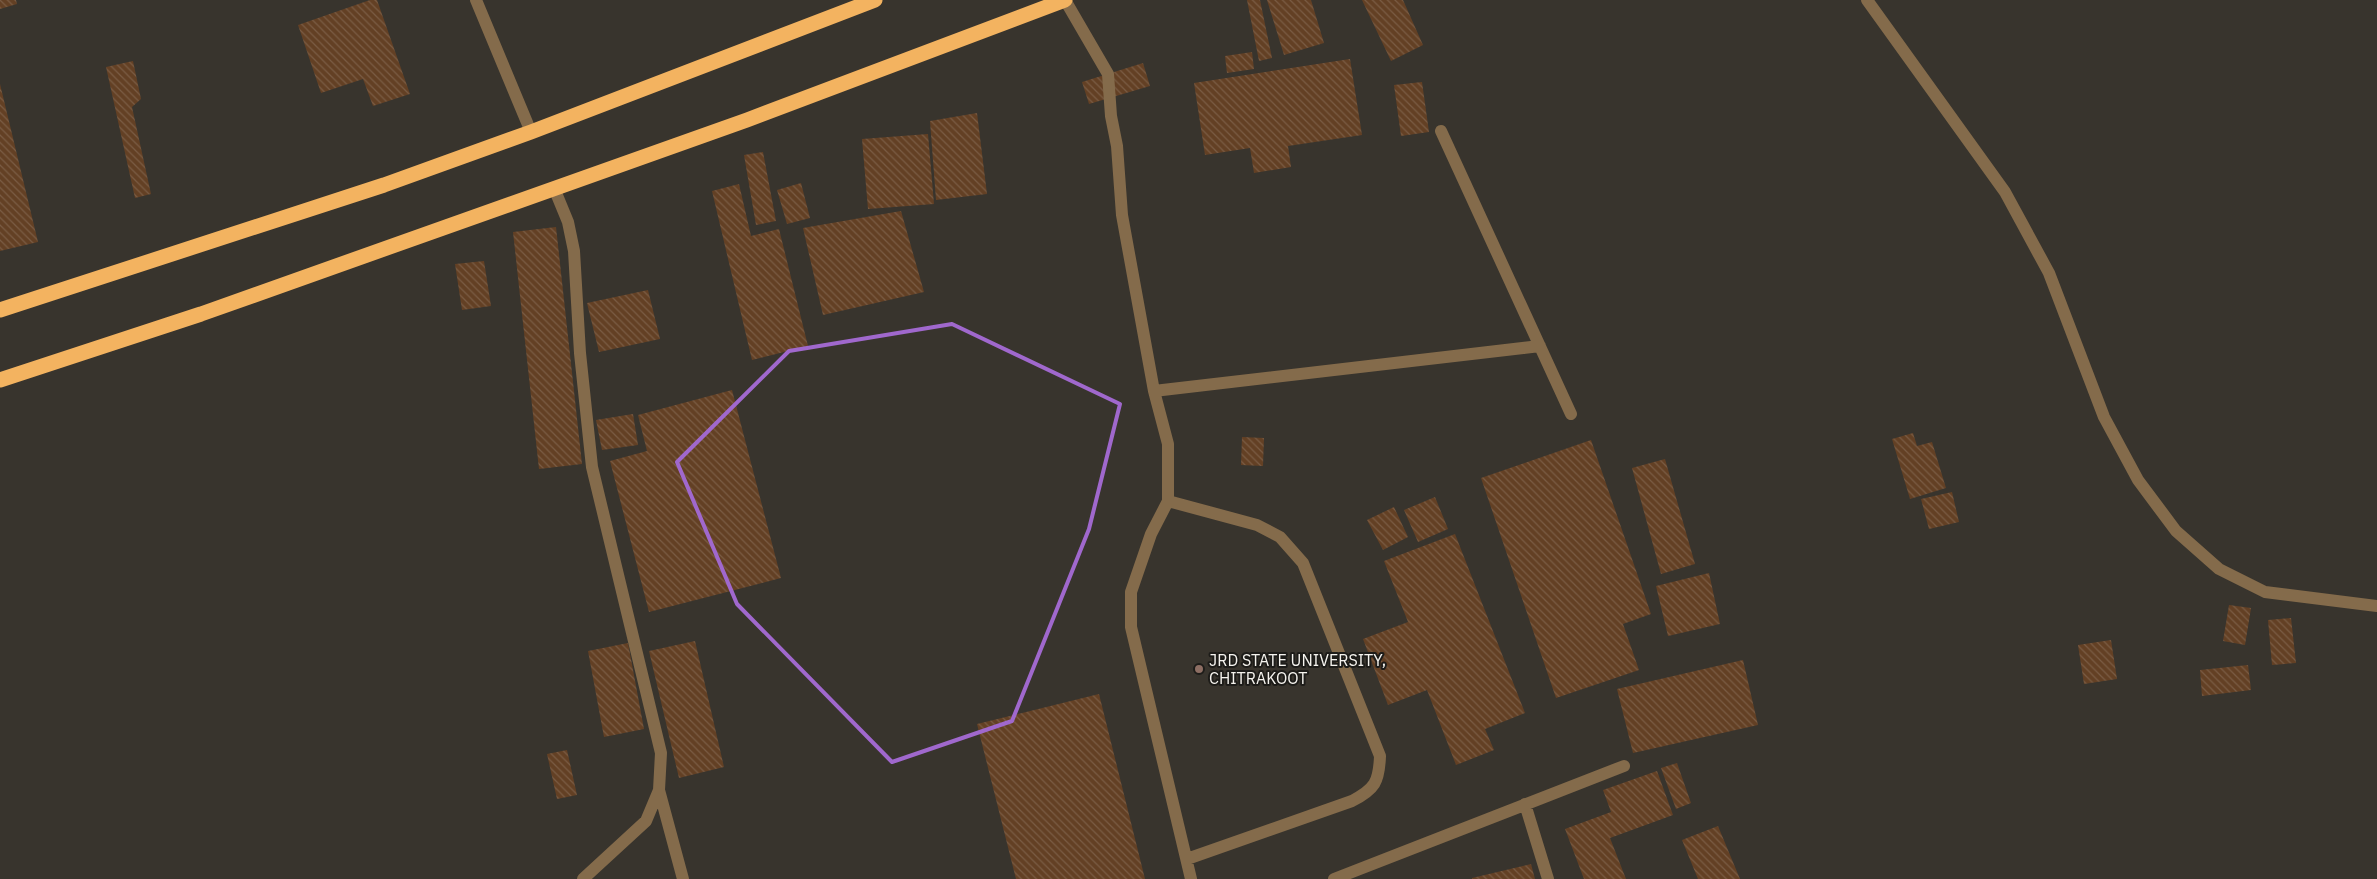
<svg xmlns="http://www.w3.org/2000/svg" width="2377" height="879" font-family="'IBM Plex Sans',sans-serif">
<style>
.building{fill:url(#building-back-hatch)}
.lines{fill:none;stroke-linecap:round;stroke-linejoin:round}
.minor{stroke:#846b4b;stroke-width:12}
.highway{stroke:#f3b360;stroke-width:15}
.marked{fill:none;stroke:#a068cd;stroke-width:4;stroke-linejoin:round}
.education-dot{fill:#8d6e63;stroke:#1d1c19;stroke-width:2}
.labels{text-anchor:middle;stroke-width:4;stroke-linejoin:round;paint-order:stroke}
.poi-label{font-size:16px;fill:#f5f3ee;stroke:#1d1c19;text-anchor:start}
</style>
<defs>
<pattern id="building-back-hatch" width="6" height="6" patternUnits="userSpaceOnUse" patternTransform="scale(1.25)"><rect width="6" height="6" fill="#634024"/><path d="M-1 5l2 2M0 0l6 6M5-1l2 2" fill="none" stroke="#7a5c44"/></pattern>
</defs>
<rect width="100%" height="100%" fill="#38342d"/>
<path class="building" d="M0,0h16l1,4 -17,5z
M370,0h7l33,94 -37,12 -10,-27 -42,14 -23,-68z
M1247,0h13l12,58 -13,3z
M1267,0h44l13,43 -40,12z
M1362,0h41l20,45 -32,16z
M1252,52l2,17 -27,4 -2,-17z
M1350,59l12,76 -74,11 3,21 -37,6 -4,-25 -45,7 -11,-72z
M133,61l8,38 -9,8 19,87 -16,4 -29,-131z
M1143,63l7,23 -61,18 -7,-22z
M1422,82l7,50 -28,4 -7,-51z
M0,84l38,158 -38,9z
M977,113l10,81 -51,6 -6,-79z
M928,134l6,70 -66,5 -6,-70z
M763,152l13,69 -20,4 -12,-70z
M801,183l9,35 -23,6 -10,-34z
M739,184l12,52 28,-7 29,117 -56,14 -40,-169z
M901,211l23,81 -101,23 -20,-87z
M556,227l26,237 -43,5 -26,-237z
M484,261l7,45 -29,4 -7,-46z
M648,290l12,49 -61,13 -12,-49z
M732,390l49,188 -132,34 -39,-151 37,-10 -9,-36z
M633,414l5,31 -36,5 -6,-30z
M1913,433l4,13 15,-4 14,46 -36,11 -18,-60z
M1242,437l22,1 -1,28 -22,-1z
M1591,440l60,174 -28,10 16,46 -83,28 -75,-220z
M1665,459l30,105 -34,10 -29,-106z
M1952,492l7,30 -30,7 -8,-30z
M1435,497l13,32 -30,13 -14,-32z
M1394,507l14,30 -25,13 -16,-30z
M1455,534l70,179 -40,16 9,21 -38,15 -29,-75 -39,15 -25,-66 45,-17 -24,-61z
M1709,573l11,51 -52,12 -12,-50z
M2229,605l22,3 -6,37 -22,-4z
M2291,618l5,45 -24,2 -4,-45z
M2111,640l6,39 -33,5 -6,-39z
M695,641l29,126 -45,11 -30,-127z
M628,643l16,86 -40,8 -16,-86z
M1743,660l15,65 -125,28 -16,-64z
M2248,665l3,25 -49,6 -2,-26z
M1099,694l46,185h-129l-39,-155z
M567,750l10,45 -20,4 -10,-45z
M1677,763l14,40 -15,6 -15,-41z
M1657,771l16,44 -63,23 16,41h-42l-19,-50 46,-17 -8,-22z
M1718,826l22,53h-42l-16,-39z
M1531,864l4,15h-63v-1z"/>
<g class="lines">
<path class="minor" d="M476,0l55,132
M1065,0l43,74 3,42 6,30 5,69 32,176 14,53v57l-17,33 -20,58v35l60,252
M1867,0l138,192 44,81 55,144 34,63 38,51 43,38 46,23 112,14
M1441,131l130,283
M554,188l14,34 6,29 6,102 12,114 69,286 -2,37 -13,31 -63,58
M1154,391l386,-45
M1168,501l89,24 23,12 23,26 77,193c-1,26 -5,33 -28,45l-165,58
M659,790l24,89
M1525,804l23,75
M1334,879l290,-113"/>
<path class="highway" d="M0,310l384,-125 147,-53 344,-132
M0,380l201,-66 546,-194 318,-120"/>
</g>
<path class="marked" d="M952,324l168,80 -31,125 -77,192 -120,41 -155,-158 -60,-142 112,-111z"/>
<circle class="education-dot" cx="1199" cy="669" r="5"/>
<g class="labels">
<g class="poi-label">
<text x="1209" y="666">JRD STATE UNIVERSITY,<tspan x="1209" dy="18">CHITRAKOOT</tspan></text>
</g>
</g>
</svg>
